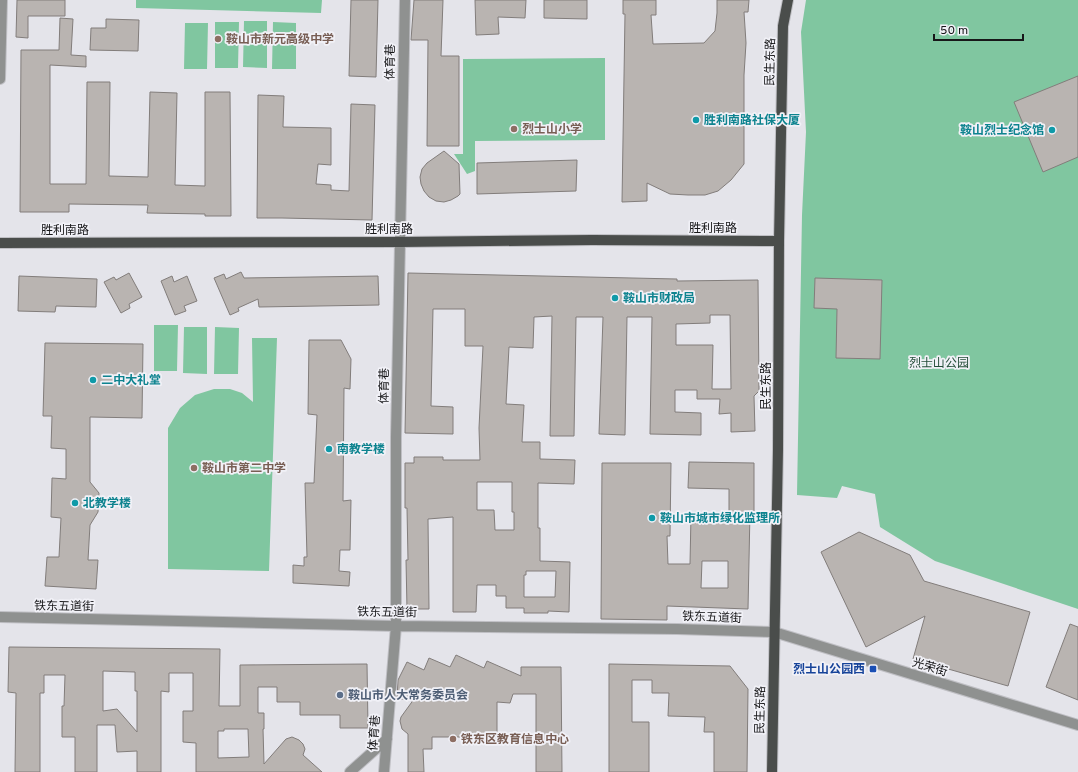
<svg xmlns="http://www.w3.org/2000/svg" width="1078" height="772" font-family="Overpass,'Noto Sans SC',sans-serif">
<style>
.green{fill:#80c6a0}
.building{fill:#b9b4b1;stroke:#827d7b;fill-rule:evenodd}
.lines{fill:none;stroke-linecap:round;stroke-linejoin:round}
.minor-casing{stroke:#bfbfc4;stroke-width:12}
.major-casing{stroke:#bfbfc4;stroke-width:12}
.minor{stroke:#8f9190;stroke-width:10}
.major{stroke:#4a4d4b;stroke-width:10}
.education-dot{fill:#8d6e63;stroke:#f1f1f7;stroke-width:1.5}
.culture-dot{fill:#0f9aa8;stroke:#f1f1f7;stroke-width:1.5}
.transit-dot{fill:#1a4fb4;stroke:#f1f1f7;stroke-width:1.5}
.service-dot{fill:#5c6f8a;stroke:#f1f1f7;stroke-width:1.5}
.labels{text-anchor:middle;stroke-width:3.5;stroke-linejoin:round;paint-order:stroke}
.education-label{font-size:12px;font-weight:bold;fill:#785e54;stroke:#f1f1f7;text-anchor:start}
.street-label{font-size:12px;fill:#171719;stroke:#f1f1f7}
.culture-label{font-size:12px;font-weight:bold;fill:#0d838f;stroke:#f1f1f7;text-anchor:start}
.park-label{font-size:12px;fill:#244e39;stroke:#f1f1f7}
.transit-label{font-size:12px;font-weight:bold;fill:#164399;stroke:#f1f1f7;text-anchor:end}
.service-label{font-size:12px;font-weight:bold;fill:#4e5e75;stroke:#f1f1f7;text-anchor:start}
</style>
<rect width="100%" height="100%" fill="#e4e4ea"/>
<path class="green" d="M136,0h186l-1,13 -185,-5z
M806,0h272v609l-143,-48 -55,-34 -5,-33 -33,-8 -5,12 -40,-3 5,-280 4,-83 -5,-100z
M244,21h23v47l-24,-1z
M215,22h24l-1,46h-23z
M273,22l23,1v46h-24z
M185,23h23l-1,46h-23z
M605,58v82l-130,1v30l-8,3 -13,-20h9v-95z
M154,325h24l-1,46h-23z
M184,327h23v47l-24,-1z
M215,327l24,1 -1,46h-24z
M252,338h25l-8,233 -101,-2v-141l12,-20 15,-13 19,-6h16l12,4 11,9z"/>
<path class="building" d="M17,0h48v16h-37v22l-12,-1z
M351,0h27l-2,77 -27,-1z
M414,0h29l-2,56h18v90h-32l1,-106h-17z
M475,0h51l-1,18 -27,-1 1,17 -23,1z
M544,0h43v19l-43,-1z
M623,0h33v15h-5l2,29 51,-1 11,-12 2,-18v-13h32l-1,12h-4l2,31 -2,32v89l-13,16 -13,11 -13,4h-17l-18,-1 -23,-11v18l-25,1 3,-188h-2z
M60,18l13,1 -2,36 15,1v11l-36,-2v119h36l1,-102h23l-1,94 39,1 2,-85 27,1 -2,92 30,1v-94h25l1,124h-26v-2l-58,-1 1,-8 -79,-1v8h-49l1,-162h38z
M106,19l33,1 -1,31 -48,-1 1,-22h15z
M1078,76v81l-35,15 -29,-70z
M258,95l26,1 -1,31 48,1v37l-13,-1 -2,20 15,1v5l18,1 2,-87 24,1 -3,115 -90,-2h-25z
M444,151l15,13 1,30 -2,2 -7,4 -7,2 -8,-1 -7,-4 -5,-6 -3,-7 -1,-7 2,-8 5,-6z
M577,160l-1,31 -99,3v-31z
M241,272l3,6 134,-2 1,29 -120,2 -1,-8 -20,9 1,3 -9,4 -16,-37 10,-4 2,5z
M129,273l13,24 -13,7 1,4 -9,5 -17,-31 10,-5 2,3z
M408,273l269,6v2l81,-1 1,111 -5,5 1,35 -24,1v-19l-12,1 1,-15h-23v-9h-22v22l26,1v22l-51,-1 2,-117h-25l-2,118 -26,-1 4,-117h-27l-2,119h-24l2,-120 -18,1 -1,31 -24,-1 -3,57 18,1 -2,37h18v17l35,1 -1,24 -36,-1v45h2v33l30,1 -1,50 -21,-1v2h-24v-5h-18v-12h-10v-11h-19l-1,27h-23v-95l-25,2 1,90h-22l-1,-49h2l-1,-52h-2v-45h9v-6h29v3h37l-1,-32 4,-82h-18v-37h-32l-2,97 22,1v27l-48,-1zM710,315h20l1,74h-19l1,-44h-37v-21l34,-1zM477,482h35v30h2v18h-19l-1,-20h-17zM526,571h30l-1,26h-31v-22h2z
M19,276l78,3 -1,28 -40,-1 -1,6 -37,-1z
M172,276l2,6 13,-6 10,25 -13,5 2,5 -11,4 -14,-34z
M815,278l67,2 -2,79 -44,-1 1,-49 -23,-1z
M309,340h32l10,19 -1,30 -6,-1 -1,113 8,-1 -1,50h-10l-1,21 11,1 -1,14 -56,-3v-18l11,1v-9h3l-2,-74h9l3,-68 -9,-1z
M45,343l98,1 -1,74 -52,-1v65l9,11 -1,19 -8,13 -2,35h10l-2,29 -51,-3 2,-29h12l2,-39 -10,-1 1,-39 14,1v-30l-15,-1 1,-32h-9z
M689,462l65,1v48h-4l-2,98 -81,-3v14l-66,-1 1,-156h69l-1,73h-3l1,28h22l1,-49h38v-26l-41,-1zM702,561h26v27h-27z
M859,532l51,23 14,26 106,31 -22,74 -95,-27 12,-43 -59,31 -45,-95z
M1070,624l8,3v73l-32,-13z
M9,647l211,2 -1,57h21v-41l127,-1 1,64h-28v-13h-40v-13h-23v-15h-19v26h6v16h-1l1,35 22,-25 6,-2 7,3 4,4 2,5 -2,6 19,17h-126v-29l-13,-1v-31h10v-38h-24v19l-8,-1v81h-24v-21l-20,1 -2,-27h-18v47h-22v-35h-13v-31h2l1,-31h-21v18h-4v79h-25l1,-79 -8,-1zM103,671l32,1v19h2v41l-20,-23 -14,2zM224,729h24l1,28 -31,1v-27h6z
M456,655l28,13 3,-7 34,15v-9h40l1,105h-26v-78h-23l-3,9 -13,-1v41h-21v-6h-44v12h-9l1,23h-16v-38l-6,-5 -2,-8 1,-4 13,-18h-17l1,-19 9,-18 17,8 5,-12 21,9z
M609,664l121,2 18,23 -1,83h-33v-40h-10l1,-15 -37,-1 1,-23h-17v-13h-20v42h17v50h-40z"/>
<g class="lines">
<g class="minor-casing">
<path id="minor" d="M0,79l2,-79
M0,617l396,9 281,3 97,3 304,93
M350,772l37,-33
M384,772l12,-146v-189l9,-437"/>
</g>
<g class="major-casing">
<path id="major" d="M0,243l400,-1 192,-2 187,1
M772,772l6,-322 1,-209 4,-215 5,-26"/>
</g>
<use href="#minor" class="minor"/>
<use href="#major" class="major"/>
</g>
<g class="education-dot">
<circle cx="218" cy="39" r="4"/>
<circle cx="514" cy="129" r="4"/>
<circle cx="194" cy="468" r="4"/>
<circle cx="453" cy="739" r="4"/>
</g>
<g class="culture-dot">
<circle cx="696" cy="120" r="4"/>
<circle cx="1052" cy="130" r="4"/>
<circle cx="615" cy="298" r="4"/>
<circle cx="93" cy="380" r="4"/>
<circle cx="329" cy="449" r="4"/>
<circle cx="75" cy="503" r="4"/>
<circle cx="652" cy="518" r="4"/>
</g>
<rect class="transit-dot" x="869" y="665" width="8" height="8" rx="2"/>
<circle class="service-dot" cx="340" cy="695" r="4"/>
<g class="labels">
<g class="education-label">
<text x="226" y="43">鞍山市新元高级中学</text>
<text x="522" y="133">烈士山小学</text>
<text x="202" y="472">鞍山市第二中学</text>
<text x="461" y="743">铁东区教育信息中心</text>
</g>
<g class="street-label">
<text transform="translate(390 62) rotate(-89)" y="4">体育巷</text>
<text transform="translate(770 62) rotate(-89)" y="4">民生东路</text>
<text x="713" y="232">胜利南路</text>
<text x="389" y="233">胜利南路</text>
<text x="65" y="234">胜利南路</text>
<text transform="translate(384 386) rotate(-89)" y="4">体育巷</text>
<text transform="translate(766 386) rotate(-90)" y="4">民生东路</text>
<text transform="translate(64 606) rotate(1)" y="4">铁东五道街</text>
<text transform="translate(387 612) rotate(1)" y="4">铁东五道街</text>
<text transform="translate(712 617) rotate(2)" y="4">铁东五道街</text>
<text transform="translate(930 667) rotate(17)" y="4">光荣街</text>
<text transform="translate(760 710) rotate(-89)" y="4">民生东路</text>
<text transform="translate(374 733) rotate(-85)" y="4">体育巷</text>
</g>
<g class="culture-label">
<text x="704" y="124">胜利南路社保大厦</text>
<text x="1044" y="134" text-anchor="end">鞍山烈士纪念馆</text>
<text x="623" y="302">鞍山市财政局</text>
<text x="101" y="384">二中大礼堂</text>
<text x="337" y="453">南教学楼</text>
<text x="83" y="507">北教学楼</text>
<text x="660" y="522">鞍山市城市绿化监理所</text>
</g>
<g class="park-label">
<text x="939" y="367">烈士山公园</text>
</g>
<g class="transit-label">
<text x="865" y="673">烈士山公园西</text>
</g>
<g class="service-label">
<text x="348" y="699">鞍山市人大常务委员会</text>
</g>
</g>
<path d="M934 34v6h89v-6" fill="none" stroke="#171719" stroke-width="2"/>
<text x="940" y="34" font-size="12" fill="#171719" stroke="#f1f1f7" stroke-width="3" paint-order="stroke">50 m</text>
</svg>
